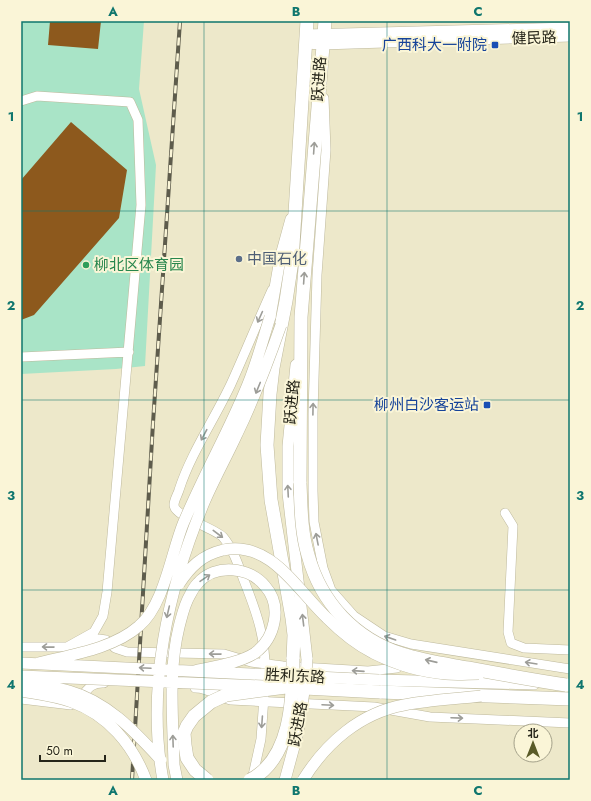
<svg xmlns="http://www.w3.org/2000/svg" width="591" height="801" font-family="Jost,'Noto Sans SC',sans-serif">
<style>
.green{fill:#a9e4c7}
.building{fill:#8d591d}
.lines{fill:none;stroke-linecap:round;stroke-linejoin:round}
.minor-casing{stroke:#beb99c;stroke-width:10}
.major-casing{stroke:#beb99c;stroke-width:12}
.highway-casing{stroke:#beb99c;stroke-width:14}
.minor{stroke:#fff;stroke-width:9}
.major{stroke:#fff;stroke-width:11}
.highway{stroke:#fff;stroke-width:13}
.rail-casing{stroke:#5e5c4c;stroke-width:4}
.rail{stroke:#faf5d7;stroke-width:2.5;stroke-dasharray:8;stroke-linecap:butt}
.major-bridge-casing{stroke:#beb99c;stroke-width:12;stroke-linecap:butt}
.highway-bridge-casing{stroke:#beb99c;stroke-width:14;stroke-linecap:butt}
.major-bridge{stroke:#fff;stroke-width:11}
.highway-bridge{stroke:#fff;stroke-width:13}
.oneway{stroke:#9d9d98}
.grid{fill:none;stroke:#0f766e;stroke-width:1;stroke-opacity:0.55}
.transit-dot{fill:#1a4fb4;stroke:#faf5d7;stroke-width:1.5}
.service-dot{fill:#5c6f8a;stroke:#faf5d7;stroke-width:1.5}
.leisure-dot{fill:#2e9e5b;stroke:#faf5d7;stroke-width:1.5}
.labels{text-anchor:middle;stroke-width:4;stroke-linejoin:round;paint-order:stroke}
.street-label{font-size:15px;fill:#26251a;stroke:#faf5d7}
.transit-label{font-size:15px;fill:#164399;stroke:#faf5d7;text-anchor:end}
.service-label{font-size:15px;fill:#4e5e75;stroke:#faf5d7;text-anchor:start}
.leisure-label{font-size:15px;fill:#27864d;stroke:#faf5d7;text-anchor:start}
.neatline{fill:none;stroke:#0f766e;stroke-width:1.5}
.grid-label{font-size:13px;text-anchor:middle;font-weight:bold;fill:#0f766e}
</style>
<rect width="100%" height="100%" fill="#ede8ca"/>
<path class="green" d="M21,21h123l-5,68 17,76 -11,201 -29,3 -95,5z"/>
<path class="building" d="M50,21h51l-3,28 -50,-4z
M71,122l56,48 -8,48 -85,97 -13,5v-140z"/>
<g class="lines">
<g class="minor-casing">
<path id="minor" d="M324,98l2,52 -9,125 -4,138v78l1,31 9,46 8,22 23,26 30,20 27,8 159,25
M21,101l16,-5 93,6 8,18 3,85 -34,387 -4,24 -9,16 -27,15
M21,357l108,-5
M505,513l8,13 -5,106 3,11 13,5 46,2
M21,647h46l25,-5 7,-3 7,1 9,8 12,4 97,2 27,8 32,4 85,5 29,-3 6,-8
M265,680c2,-39 -8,-67 -22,-102 -5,-14 -10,-29 -20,-41 -9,-9 -49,-21 -49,-32 0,-5 4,-11 5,-15 12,-37 35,-70 52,-106 14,-31 27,-63 41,-94
M195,688c16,0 22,9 36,12l143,7 56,10 140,6
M21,699l50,6c15,-7 14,-23 33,-22
M252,780l9,-41 3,-42"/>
</g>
<g class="major-casing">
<path id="major" d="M306,35l264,-7
M306,43l16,1 248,-8
M270,317l10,-58 11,-40
M296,365l-8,81v47l19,166
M379,680l155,4"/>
</g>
<g class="highway-casing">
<path id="highway" d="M300,483l1,-166 24,-296
M293,659l1,-24 -2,-17 -21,-118 -4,-55 3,-51 3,-26 13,-67 6,-40 15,-240
M380,692l190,7"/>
</g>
<use href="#minor" class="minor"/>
<use href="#major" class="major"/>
<use href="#highway" class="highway"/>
<g class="rail-casing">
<path id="rail" d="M132,780l21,-357 27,-402"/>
</g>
<use href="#rail" class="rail"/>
<g class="major-bridge-casing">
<path id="major-bridge" d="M179,584c11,-17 23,-29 44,-34 48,-10 74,40 104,68 13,13 29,26 46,35 22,11 48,19 73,21 11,1 22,0 33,0
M21,663l358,17
M38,663c32,-8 75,-14 101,-37 25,-21 32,-72 44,-102 20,-48 46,-93 65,-140 9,-22 15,-45 22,-67
M21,676l243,10
M21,683c16,2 32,4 48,8 39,11 66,41 92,69
M21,691c17,3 35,5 51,11 36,13 61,43 74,78
M163,780c-17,-92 5,-190 40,-275 10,-24 23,-47 34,-71 17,-35 31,-72 44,-109
M177,780l-3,-15c-1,-46 -6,-93 5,-138 3,-11 5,-22 11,-32 2,-4 5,-9 8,-12 17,-20 52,-16 67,3 18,20 10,52 -10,67 -15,10 -43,14 -61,18
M285,780l13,-48 8,-54 1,-19
M303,780c23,-37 57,-67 101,-75 25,-5 51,-6 77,-9"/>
</g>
<g class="highway-bridge-casing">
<path id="highway-bridge" d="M300,483c1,23 1,49 8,72 13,48 47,84 94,99 21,7 44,10 66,14 32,6 65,12 98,17
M207,780l-12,-10 -8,-12 -2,-13 -1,-12 3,-7 7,-10 17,-14 15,-7 60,-8 94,5
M250,780c41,-21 43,-80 43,-121"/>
</g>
<use href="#major-bridge" class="major-bridge"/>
<use href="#highway-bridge" class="highway-bridge"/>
</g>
<defs><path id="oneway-shaft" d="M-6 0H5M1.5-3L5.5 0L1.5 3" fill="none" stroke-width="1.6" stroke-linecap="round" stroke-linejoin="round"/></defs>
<g class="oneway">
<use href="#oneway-shaft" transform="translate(314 148) rotate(-86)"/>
<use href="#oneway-shaft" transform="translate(304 278) rotate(-86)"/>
<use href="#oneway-shaft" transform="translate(260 317) rotate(114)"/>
<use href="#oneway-shaft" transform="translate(258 388) rotate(112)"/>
<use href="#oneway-shaft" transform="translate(313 409) rotate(-89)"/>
<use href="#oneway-shaft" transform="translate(204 435) rotate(118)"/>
<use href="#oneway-shaft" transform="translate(288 491) rotate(-93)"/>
<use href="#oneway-shaft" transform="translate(218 534) rotate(37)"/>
<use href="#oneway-shaft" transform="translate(317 539) rotate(-101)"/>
<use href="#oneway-shaft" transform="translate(205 578) rotate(-34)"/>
<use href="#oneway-shaft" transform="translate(168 612) rotate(103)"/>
<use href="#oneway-shaft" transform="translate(303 620) rotate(-97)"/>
<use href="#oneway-shaft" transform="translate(390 638) rotate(-161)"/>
<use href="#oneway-shaft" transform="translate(48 647) rotate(-179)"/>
<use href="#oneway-shaft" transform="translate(215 654) rotate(-179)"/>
<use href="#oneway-shaft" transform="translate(431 661) rotate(-167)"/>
<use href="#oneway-shaft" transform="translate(531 663) rotate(-171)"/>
<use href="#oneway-shaft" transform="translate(145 668) rotate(-177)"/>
<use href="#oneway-shaft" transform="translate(358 671) rotate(-176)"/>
<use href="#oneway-shaft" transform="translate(328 705) rotate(3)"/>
<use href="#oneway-shaft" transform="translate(457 718) rotate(2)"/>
<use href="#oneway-shaft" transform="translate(262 722) rotate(94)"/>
<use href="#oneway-shaft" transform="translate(173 741) rotate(-92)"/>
</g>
<path class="grid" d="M204,21v759M387,21v759M21,211h549M21,400h549M21,590h549"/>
<g class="transit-dot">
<rect x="491" y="41" width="8" height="8" rx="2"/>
<rect x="483" y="401" width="8" height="8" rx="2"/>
</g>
<circle class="service-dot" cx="239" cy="259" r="4"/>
<circle class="leisure-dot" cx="86" cy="265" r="4"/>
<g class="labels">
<g class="street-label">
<text transform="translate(534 38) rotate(-2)" y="5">健民路</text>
<text transform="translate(319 79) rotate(-86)" y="5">跃进路</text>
<text transform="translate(292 402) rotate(-85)" y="5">跃进路</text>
<text transform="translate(295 676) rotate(3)" y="5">胜利东路</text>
<text transform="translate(298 724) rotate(-80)" y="5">跃进路</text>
</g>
<g class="transit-label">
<text x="487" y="50">广西科大一附院</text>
<text x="479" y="410">柳州白沙客运站</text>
</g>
<g class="service-label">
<text x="247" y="264">中国石化</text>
</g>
<g class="leisure-label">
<text x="94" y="270">柳北区体育园</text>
</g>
</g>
<rect width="591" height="801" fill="none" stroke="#faf5d7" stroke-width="44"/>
<g transform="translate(533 743)"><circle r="19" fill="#faf5d7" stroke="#a5a28b"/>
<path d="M0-3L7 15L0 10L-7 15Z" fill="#5a5b28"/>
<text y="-6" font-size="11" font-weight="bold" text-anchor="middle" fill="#26251a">北</text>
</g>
<path d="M40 755v6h65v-6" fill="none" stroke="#26251a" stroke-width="2"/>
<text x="46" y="755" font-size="12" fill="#26251a" stroke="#faf5d7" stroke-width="3" paint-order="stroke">50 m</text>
<rect x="22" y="22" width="547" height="757" class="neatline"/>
<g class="grid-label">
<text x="113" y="16">A</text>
<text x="296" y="16">B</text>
<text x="478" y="16">C</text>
<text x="11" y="121">1</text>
<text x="580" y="121">1</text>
<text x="11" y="310">2</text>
<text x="580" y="310">2</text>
<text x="11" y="500">3</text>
<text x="580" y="500">3</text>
<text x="11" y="689">4</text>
<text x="580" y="689">4</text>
<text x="113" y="795">A</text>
<text x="296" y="795">B</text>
<text x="478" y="795">C</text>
</g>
</svg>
